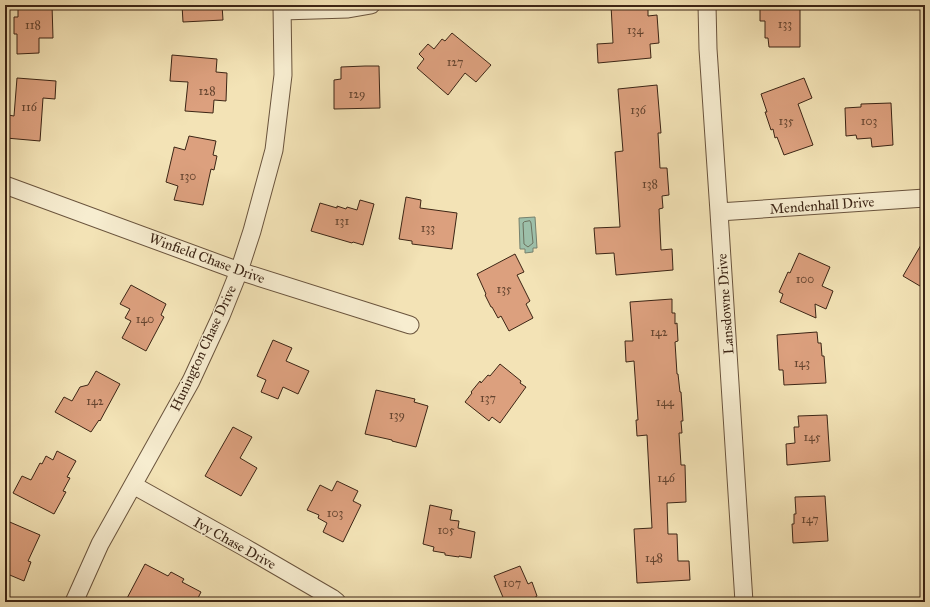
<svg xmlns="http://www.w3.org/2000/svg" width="930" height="607" font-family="'IM FELL Great Primer',serif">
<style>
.water{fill:#9dbfa9;stroke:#76816e}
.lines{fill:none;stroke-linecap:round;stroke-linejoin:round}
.shore{stroke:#6c725f;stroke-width:1}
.building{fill:#dca07e;stroke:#3c2515}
.street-casing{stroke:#6a543d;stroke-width:19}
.street{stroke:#f7edd0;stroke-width:17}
.labels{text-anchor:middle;stroke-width:3;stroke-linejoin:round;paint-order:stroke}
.number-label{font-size:12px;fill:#64442f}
.street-label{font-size:14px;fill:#3c2515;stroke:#f7edd0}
</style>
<rect width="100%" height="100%" fill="#f3e3b6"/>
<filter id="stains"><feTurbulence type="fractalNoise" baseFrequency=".005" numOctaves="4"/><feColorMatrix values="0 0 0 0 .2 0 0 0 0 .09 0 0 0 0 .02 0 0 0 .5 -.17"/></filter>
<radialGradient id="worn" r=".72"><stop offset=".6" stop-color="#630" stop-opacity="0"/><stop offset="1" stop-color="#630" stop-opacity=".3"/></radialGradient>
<path class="water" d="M535,217l2,31h-4v4l-8,1v-4h-5l-1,-31z"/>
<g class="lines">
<path class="shore" d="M530,221l1,2 2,20 -5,4 -4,-3 -1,-21 1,-1z"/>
</g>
<path class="building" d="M18,5h34l1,33h-14v15l-22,1v-20h-3v-17h4z
M182,5h40l1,15 -40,2z
M611,5h37v11l9,-1 2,28 -9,1 1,14 -53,5 -1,-19 16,-1z
M760,5h40v42h-31l-1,-9h-3v-17h-5z
M452,33l39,32 -15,17 -11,-9 -17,22 -31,-27 7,-9 -5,-5 9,-10 6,5 8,-10 3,2z
M172,55l45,4 -1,13 11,1 -1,28 -12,-1 -1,13 -28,-2 3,-29 -18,-1z
M365,66h14l1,42 -46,1v-29l7,-1v-12z
M17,78l39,3 -1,18 -12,-1 -3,43 -34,-3 2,-23 6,1z
M804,78l8,20 -14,6 15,41 -29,10 -7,-18 -2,1 -2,-9 -2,1 -6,-18h2l-6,-18z
M657,85l4,48h-3l2,35h7l2,27 -7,1 1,12 -4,1 2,41 11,-1 1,21 -57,5 -2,-22 -18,1 -2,-26 26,-1 -5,-75 8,-1 -5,-62z
M891,103l2,42 -21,2 -1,-9 -14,1 -1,-4 -10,1 -1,-28 16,-1v-3z
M189,136l27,5 -3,14 4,1 -3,14 -3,-1 -8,36 -29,-5 4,-14 -12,-4 8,-34v-1l11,3z
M406,197l15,3 -1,8 37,5 -5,36 -40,-5v-3l-13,-2z
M360,200l14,4 -11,41 -10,-3 -1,1 -41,-12 9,-28 17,5v-2l9,3 1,-2 10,3z
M925,238v51l-22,-13z
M799,253l31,14 -8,19 11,5 -7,18 -11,-5 1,14 -36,-16 3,-8 -4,-2 9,-20 2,1z
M515,254l9,18 -7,3 13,26 -4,3 7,14 -24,13 -8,-15 -3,2 -6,-11h-1l-6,-12 1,-1 -9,-20z
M131,285l35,19 -5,11 3,2 -18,34 -24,-13 9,-17 -6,-3 5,-9 -10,-5z
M672,299v14h3v11l2,-1 1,18 -3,1 2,32h1l2,18h1l2,29h-2l1,12h-3l2,32h4l1,37 -19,1 1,31h9l1,27h11l1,19 -53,3 -3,-54 18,-1 -5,-93 -10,1 -1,-16h2l-4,-59 -8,1 -1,-21h8l-3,-39z
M817,332l1,11h3l1,13h2l2,27 -42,2 -1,-15h-4l-2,-35z
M273,340l19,8 -6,13 23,10 -11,23 -15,-7 -5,12 -17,-7 5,-12 -9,-4z
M500,364l21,17 -1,2 6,4 -26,36 -8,-6 -3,4 -24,-19 7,-9 -1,-1 9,-11 1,2 7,-8 2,1z
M96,371l24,13 -20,37 -1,-1 -8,12 -36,-20 9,-15 8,4 8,-14 8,-2z
M376,390l39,9 -1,3 14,4 -12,41 -24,-6v-1l-27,-6z
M827,415l3,46 -43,4 -1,-21 9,-1 -1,-16h5l-1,-11z
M233,427l19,10 -12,21 17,10 -16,28 -36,-20z
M57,451l19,10 -9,16 3,1 -7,13 3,1 -12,22 -41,-21 9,-17 9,4 9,-17 2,1 4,-8 7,4z
M337,481l21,10 -5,10 8,4 -18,37 -20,-10 4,-9 -9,-5 1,-3 -12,-5 13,-25 12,6z
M825,496l3,45 -35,2 -1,-19h2v-10h2l-1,-17z
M430,505l22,5 -2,10 9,1 -1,7 17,4 -4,26 -12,-2v1l-14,-2v-2l-12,-2 1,-4 -11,-3z
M5,520l35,15 -12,26 3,1 -7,19 -19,-8z
M145,564l23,12 3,-4 13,7 -2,3 19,10 -5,10h-71z
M520,566l8,18 4,-2 5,14 -3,2 1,4h-30l-11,-26z"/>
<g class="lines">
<g class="street-casing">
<path id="street" d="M707,5l1,44 11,163 25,390
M282,11l66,-2 23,-4
M5,185l234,86 171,54
M719,212l206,-14
M133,485l111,62 88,51 5,4
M74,602l26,-58 91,-163 30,-65 18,-45 13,-40 22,-81 9,-75 -1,-70"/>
</g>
<use href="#street" class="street"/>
</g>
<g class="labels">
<g class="number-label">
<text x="785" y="28">133</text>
<text x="33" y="29">118</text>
<text x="635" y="34">134</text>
<text x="455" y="66">127</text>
<text x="207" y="95">128</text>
<text x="357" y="98">129</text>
<text x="29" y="111">116</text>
<text x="638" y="114">136</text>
<text x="786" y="125">135</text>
<text x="869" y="125">103</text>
<text x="188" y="180">130</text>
<text x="650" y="188">138</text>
<text x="342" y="225">131</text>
<text x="428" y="232">133</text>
<text x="805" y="283">100</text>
<text x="504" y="293">135</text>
<text x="145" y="323">140</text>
<text x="659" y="336">142</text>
<text x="802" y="367">143</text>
<text x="488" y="402">137</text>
<text x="95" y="405">142</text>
<text x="665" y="406">144</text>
<text x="397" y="419">139</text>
<text x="812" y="441">145</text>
<text x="666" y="482">146</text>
<text x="335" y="517">103</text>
<text x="810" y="523">147</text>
<text x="446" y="534">105</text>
<text x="654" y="562">148</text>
<text x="512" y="587">107</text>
</g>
<g class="street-label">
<text transform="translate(822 205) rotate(-4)" y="5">Mendenhall Drive</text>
<text transform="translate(207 258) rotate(20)" y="5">Winfield Chase Drive</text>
<text transform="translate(725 304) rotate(-94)" y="5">Lansdowne Drive</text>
<text transform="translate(203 348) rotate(-65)" y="5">Hunington Chase Drive</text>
<text transform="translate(235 543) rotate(29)" y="5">Ivy Chase Drive</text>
</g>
</g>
<rect width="930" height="607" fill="none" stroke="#f3e3b6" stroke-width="20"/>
<rect x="6" y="6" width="918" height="595" fill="none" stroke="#3c2515" stroke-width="2"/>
<rect x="10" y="10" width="910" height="587" fill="none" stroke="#3c2515"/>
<rect width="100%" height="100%" filter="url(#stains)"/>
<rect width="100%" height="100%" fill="url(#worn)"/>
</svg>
